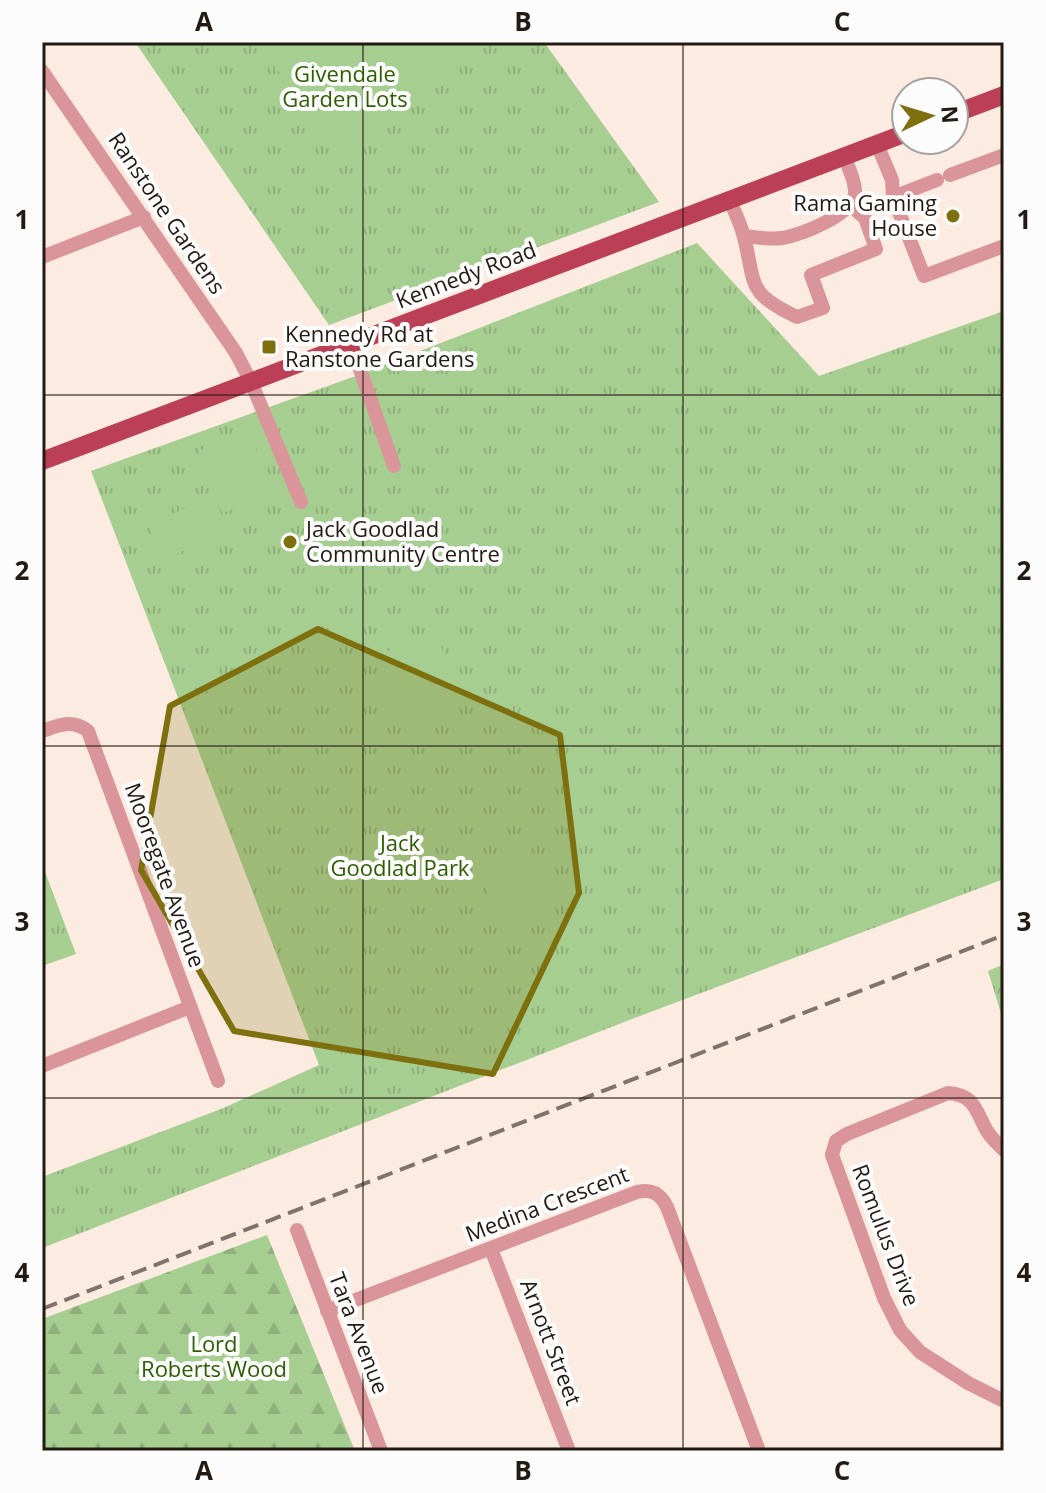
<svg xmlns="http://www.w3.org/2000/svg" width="1046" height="1493" font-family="'Open Sans',sans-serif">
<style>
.grass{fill:url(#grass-tufts)}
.forest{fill:url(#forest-firs)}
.garden{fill:#a6ce91}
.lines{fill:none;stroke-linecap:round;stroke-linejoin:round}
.minor{stroke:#da959a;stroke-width:14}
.major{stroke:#bc4055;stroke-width:18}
.rail{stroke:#7f736b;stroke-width:4;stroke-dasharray:16 8;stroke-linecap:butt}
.marked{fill:#7e700f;fill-opacity:0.2;stroke:#7e700f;stroke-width:6;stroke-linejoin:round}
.grid{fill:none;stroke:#231a13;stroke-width:2;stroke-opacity:0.55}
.poi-dot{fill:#7e700f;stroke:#fcfcfc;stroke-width:3}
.labels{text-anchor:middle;stroke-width:8;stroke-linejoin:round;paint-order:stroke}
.park-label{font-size:22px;fill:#2e5e01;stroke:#fcfcfc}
.poi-label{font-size:22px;fill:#231a13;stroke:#fcfcfc;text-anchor:start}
.street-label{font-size:22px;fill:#231a13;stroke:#fcfcfc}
.neatline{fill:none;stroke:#231a13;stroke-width:3}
.grid-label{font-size:26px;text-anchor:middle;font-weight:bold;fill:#231a13}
</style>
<defs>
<pattern id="grass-tufts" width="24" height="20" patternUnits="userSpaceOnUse" patternTransform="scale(2)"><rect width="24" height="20" fill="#a6ce91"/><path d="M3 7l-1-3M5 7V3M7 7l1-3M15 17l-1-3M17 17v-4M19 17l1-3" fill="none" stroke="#8fb07c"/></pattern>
<pattern id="forest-firs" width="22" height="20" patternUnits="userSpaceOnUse" patternTransform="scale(2)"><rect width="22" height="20" fill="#a6ce91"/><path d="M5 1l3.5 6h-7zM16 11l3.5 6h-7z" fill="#8fb07c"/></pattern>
</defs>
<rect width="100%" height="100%" fill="#fbebe0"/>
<path class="grass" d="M135,42h409l115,160 -330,123z
M697,243l122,133 185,-65v568l-372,140 -590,229v-71l179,-68 98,-44 -228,-594 273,-98z
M42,864l34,90 -34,12z
M1004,964v59l-16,-52z"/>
<path class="forest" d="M267,1235l88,216h-313v-132z"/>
<path class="garden" d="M259,42h211l6,8 -143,100z
M249,431l24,63 -51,19 -24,-62z
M199,503l15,36 -51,20 -14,-36z
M397,643h43l20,57 -61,23 -23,-34 2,-28z
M539,854l18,48 -7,9 -38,10 -21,-14 -4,-23 7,-20 17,-9z"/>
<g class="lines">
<path class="minor" d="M42,71l194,282 15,29 50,120
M877,144l15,36 1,17 31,79 80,-30
M950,175l54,-20
M893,197l44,-17
M730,201c5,11 11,24 14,36 12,48 2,56 53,80l26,-9 -12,-33 65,-26 -11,-31 -14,-12
M744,236c12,1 26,4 38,2 19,-3 71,-23 73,-45 1,-11 -7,-25 -10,-36
M42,257l102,-40
M351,344l43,122
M42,731c18,-6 30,-12 46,0l130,350
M42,1066l148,-59
M1004,1150c-6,-6 -13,-12 -17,-19 -12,-21 -12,-36 -39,-38l-101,41 -11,7 -4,14 52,143 16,32 20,22 48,31 36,18
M297,1230l84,221
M491,1249l78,202
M327,1311l310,-119c15,-3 23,1 30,15l92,244"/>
<path class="major" d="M954,114l50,-19
M42,461l864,-328"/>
<path class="rail" d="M42,1309l962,-374"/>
</g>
<path class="marked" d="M318,629l242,106 19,158 -86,181 -259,-43 -93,-161 29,-164z"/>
<path class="grid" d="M363,42v1409M683,42v1409M42,395h962M42,746h962M42,1098h962"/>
<g class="poi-dot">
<circle cx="953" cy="216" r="8"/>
<rect x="261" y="339" width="16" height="16" rx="4"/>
<circle cx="290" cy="542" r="8"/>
</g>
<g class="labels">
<g class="park-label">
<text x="345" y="82">Givendale<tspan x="345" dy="25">Garden Lots</tspan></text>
<text x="400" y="851">Jack<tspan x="400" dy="25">Goodlad Park</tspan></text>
<text x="214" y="1352">Lord<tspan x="214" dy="25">Roberts Wood</tspan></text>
</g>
<g class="poi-label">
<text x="937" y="211" text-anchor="end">Rama Gaming<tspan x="937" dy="25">House</tspan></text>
<text x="285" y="342">Kennedy Rd at<tspan x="285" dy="25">Ranstone Gardens</tspan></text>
<text x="306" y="537">Jack Goodlad<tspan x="306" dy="25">Community Centre</tspan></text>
</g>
<g class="street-label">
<text transform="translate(167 213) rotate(56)" y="8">Ranstone Gardens</text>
<text transform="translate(466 275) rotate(-21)" y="8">Kennedy Road</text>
<text transform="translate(165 875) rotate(70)" y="8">Mooregate Avenue</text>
<text transform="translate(547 1204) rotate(-21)" y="8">Medina Crescent</text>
<text transform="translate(886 1235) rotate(69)" y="8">Romulus Drive</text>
<text transform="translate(359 1333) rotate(69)" y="8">Tara Avenue</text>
<text transform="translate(551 1342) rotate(69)" y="8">Arnott Street</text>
</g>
</g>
<rect width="1046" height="1493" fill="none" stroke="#fcfcfc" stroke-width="88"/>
<g transform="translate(930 116) rotate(86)"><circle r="38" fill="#fcfcfc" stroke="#a5a29f" stroke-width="2"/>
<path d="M0-6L14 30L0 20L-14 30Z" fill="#7e700f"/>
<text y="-12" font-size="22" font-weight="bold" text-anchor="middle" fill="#231a13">N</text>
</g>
<rect x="44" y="44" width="958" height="1405" class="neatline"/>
<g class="grid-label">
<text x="204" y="31">A</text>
<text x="523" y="31">B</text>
<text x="842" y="31">C</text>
<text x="22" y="229">1</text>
<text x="1024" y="229">1</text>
<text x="22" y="580">2</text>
<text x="1024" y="580">2</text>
<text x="22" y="931">3</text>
<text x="1024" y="931">3</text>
<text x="22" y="1282">4</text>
<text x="1024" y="1282">4</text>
<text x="204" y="1480">A</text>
<text x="523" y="1480">B</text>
<text x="842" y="1480">C</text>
</g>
</svg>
